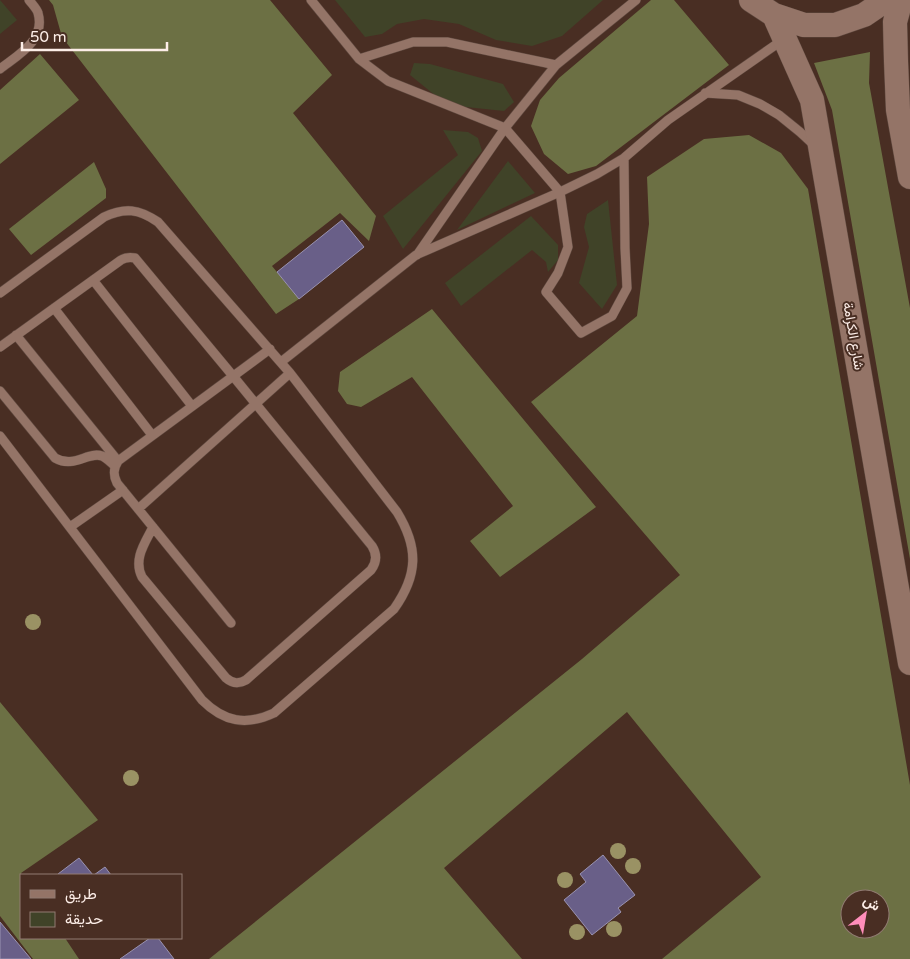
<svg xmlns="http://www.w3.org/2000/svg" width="910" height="959" font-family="'Varela Round',Vazirmatn,sans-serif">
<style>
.green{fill:#404328}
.forest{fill:#6c7044;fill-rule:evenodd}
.building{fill:#695f88;stroke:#9a93b1}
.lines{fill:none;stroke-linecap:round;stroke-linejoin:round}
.service-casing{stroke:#604a40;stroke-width:10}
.secondary-casing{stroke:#604a40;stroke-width:25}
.service{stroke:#947467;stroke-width:9}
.secondary{stroke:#947467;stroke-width:24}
.tree{fill:#9a9264}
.labels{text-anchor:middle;stroke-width:4;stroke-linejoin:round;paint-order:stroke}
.street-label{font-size:14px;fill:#fdeee8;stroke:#492e23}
</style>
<rect width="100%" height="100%" fill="#492e23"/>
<path class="green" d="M0,0l17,20 -17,14z
M335,0h268l-41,36 -30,10 -36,-6 -37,-16 -35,-5 -27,5 -15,10 -17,3z
M414,63l16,1 73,20 11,18 -10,9 -57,-6 -37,-30z
M443,130l25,2 10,6 4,13 -79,98 -20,-33 75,-61z
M508,161l27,32 -78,37z
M608,200l9,85 -15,24 -23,-26 10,-36 -5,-20 3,-13z
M531,216l27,29v15l-10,12 -2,-10 -14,-12 -71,56 -16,-23z"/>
<path class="forest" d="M49,0h221l62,75 -39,38 83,103 -7,25 -29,-28 -68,53 27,33 -23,15 -214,-277 -9,-32z
M651,0h23l55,65 -133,101 -28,8 -24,-20 -13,-28 9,-26 19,-22z
M870,52l-1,31 41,225v251l-78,-449 -18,-47z
M40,54l39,46 -79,64v-74z
M749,135l32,18 27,36 102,596v174h-248l99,-82 -134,-165 -183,156 78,91h-313l373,-300 98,-84 -149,-173 106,-86 12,-92 -2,-47 57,-38zM850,899h30v30h-30z
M94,162l12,27v9l-75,57 -22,-26z
M432,309l164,198 -96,70 -30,-36 43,-35 -101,-129 -51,30 -14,-3 -9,-13 2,-19z
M0,702l98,118 -77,53 1,2h-1v63h44l14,21h-46l-33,-43z"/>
<path class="building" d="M342,220l22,27 -65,52 -22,-27z
M603,855l32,40 -17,13 3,4 -29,23 -28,-35 22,-18 -6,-8z
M79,858l14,17h-34l-1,-1z
M105,867l6,8h-17z
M0,922l31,37h-31z
M150,938h8l16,21h-54z"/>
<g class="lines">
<g class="service-casing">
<path id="service" d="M311,0l48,59 29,22 117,47 55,64 8,55 -10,26 -12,19 35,41 31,-17 15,-28 -2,-40 -1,-90
M359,59l54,-17h34l109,23
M0,69c18,-14 46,-29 38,-56 -1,-4 -6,-9 -9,-13
M705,93l33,2 22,9 19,11 21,17 14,13
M417,255l88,-127 51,-63 80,-65
M93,280l99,126
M0,293l104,-76c21,-10 35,-8 54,5l132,151 107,139c22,36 21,63 -3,97l-120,104c-28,13 -50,9 -72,-13l-202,-264
M54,308l98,127
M16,335l102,126
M0,347l121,-87c5,-3 9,-3 14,-2l98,118 139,170c5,8 5,16 -1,24l-125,110c-7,4 -13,4 -20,-2l-84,-101c-9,-18 3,-34 11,-50
M281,362l135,-107 144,-63 37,-18 27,-16 44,-38 116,-81
M0,391l55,67c19,11 33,-7 47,-2 5,2 9,7 13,10
M138,509l152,-136
M70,527l53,-37
M231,623l-114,-140c-4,-8 -4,-14 1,-22l152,-112"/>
</g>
<g class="secondary-casing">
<path id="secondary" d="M751,0l23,15 30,10h31l29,-10 22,-15
M901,0l-6,22 1,39 2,49 12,67
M774,15l38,85 98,563"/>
</g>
<use href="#service" class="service"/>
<use href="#secondary" class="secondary"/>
</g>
<g class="tree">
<circle cx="33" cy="622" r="8"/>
<circle cx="131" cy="778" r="8"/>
<circle cx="618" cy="851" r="8"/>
<circle cx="633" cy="866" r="8"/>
<circle cx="565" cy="880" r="8"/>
<circle cx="614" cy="929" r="8"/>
<circle cx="577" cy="932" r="8"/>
</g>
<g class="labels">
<g class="street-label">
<text transform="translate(854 336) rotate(80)" y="5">شارع الكرامة</text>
</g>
</g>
<rect x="20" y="874" width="162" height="65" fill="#492e23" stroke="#917b72"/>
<rect x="30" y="890" width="25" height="8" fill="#947467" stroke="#917b72"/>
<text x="65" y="899" font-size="15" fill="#fdeee8">طريق</text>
<rect x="30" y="912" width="25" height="15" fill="#404328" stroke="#917b72"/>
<text x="65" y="924" font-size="15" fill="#fdeee8">حديقة</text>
<g transform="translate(865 914) rotate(31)"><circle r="24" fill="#492e23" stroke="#917b72"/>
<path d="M0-4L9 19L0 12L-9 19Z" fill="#ff8eba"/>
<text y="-8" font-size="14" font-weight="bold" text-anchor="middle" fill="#fdeee8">ش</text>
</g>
<path d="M22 42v8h145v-8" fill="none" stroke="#fdeee8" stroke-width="2.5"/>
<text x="30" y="42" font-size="15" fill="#fdeee8" stroke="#492e23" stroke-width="4" paint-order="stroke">50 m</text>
</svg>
